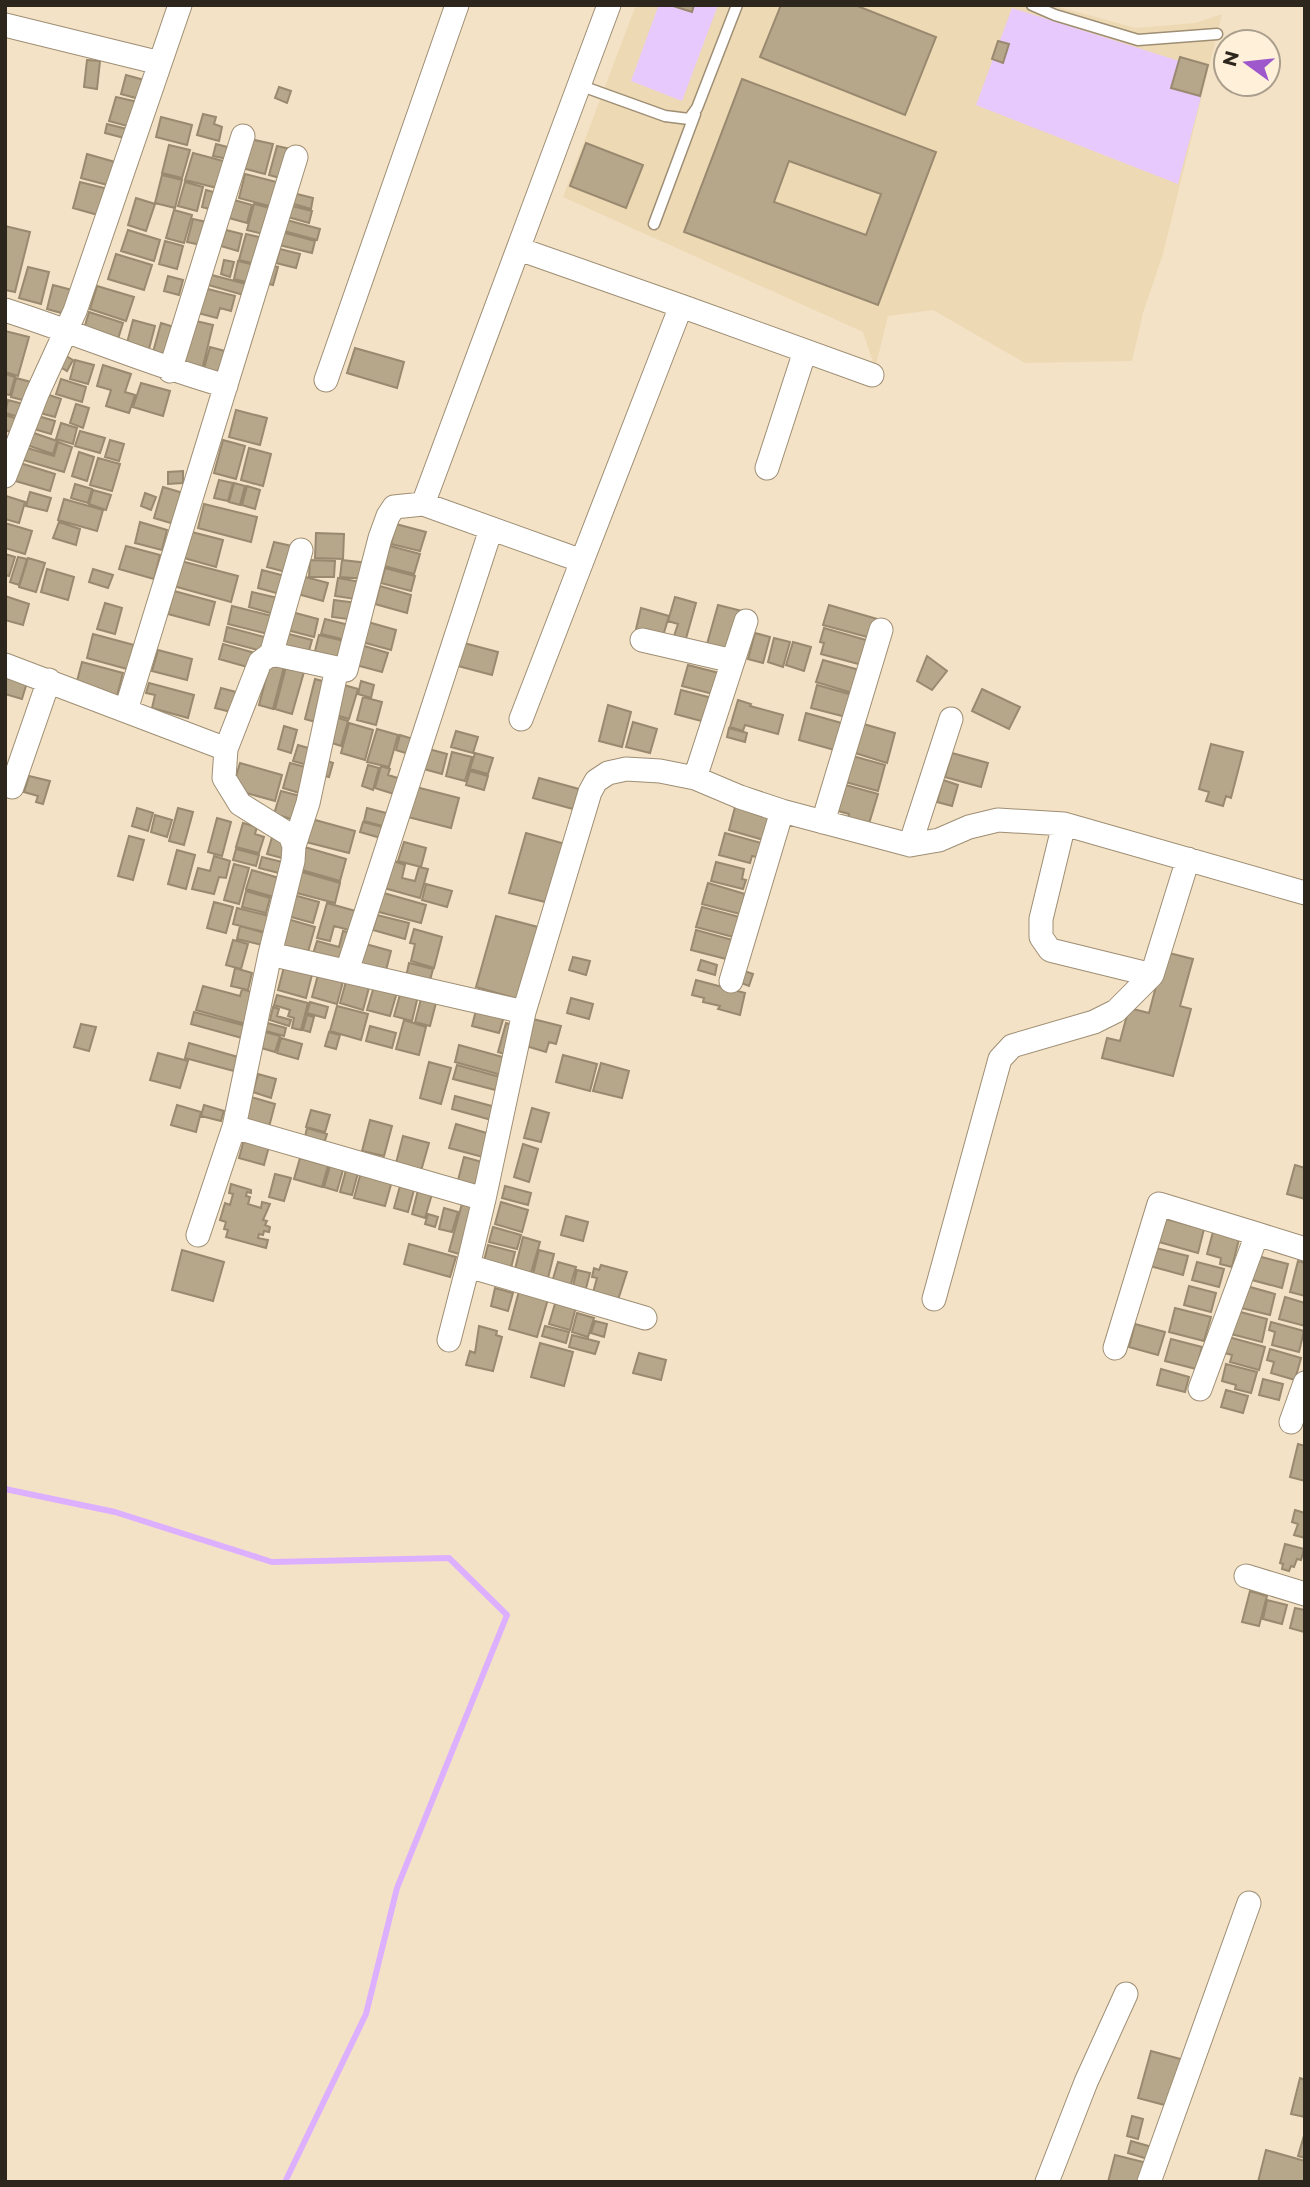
<svg xmlns="http://www.w3.org/2000/svg" width="1310" height="2187" font-family="Montserrat,sans-serif">
<style>
.built{fill:#eed9b5}
.green{fill:#e7c9fd}
.lines{fill:none;stroke-linecap:round;stroke-linejoin:round}
.stream{stroke:#ddb0ff;stroke-width:6}
.building{fill:#b6a68a;stroke:#99896f;stroke-width:2;fill-rule:evenodd}
.lane-casing{stroke:#9e8e74;stroke-width:13}
.street-casing{stroke:#9e8e74;stroke-width:25}
.lane{stroke:#fff;stroke-width:10}
.street{stroke:#fff;stroke-width:23}
</style>
<rect width="100%" height="100%" fill="#f4e2c6"/>
<path class="built" d="M636,5h416l84,23 59,-5 27,-9 -59,240 -20,59 -11,48 -107,2 -92,-53 -45,6 -13,53 -12,-37 -300,-135z"/>
<path class="green" d="M653,5h65l-36,96 -51,-20 27,-74z
M1012,8l167,53 -8,27 30,9 -23,87 -202,-79z"/>
<g class="lines">
<path class="stream" d="M5,1489l110,23 157,50 177,-4 58,57 -110,273 -31,126 -81,168"/>
</g>
<path class="building" d="M670,5h24l-2,7z
M781,5h74l81,32 -31,78 -145,-58z
M998,41l11,3 -6,19 -11,-4z
M1180,57l28,8 -8,31 -29,-8z
M87,60l13,1 -3,28 -13,-2z
M126,75l22,6 -5,19 -22,-6z
M742,79l194,73 -58,153 -194,-73zM789,161l92,33 -15,41 -92,-33z
M279,87l12,4 -4,12 -12,-5z
M116,97l22,5 -7,25 -22,-6z
M203,114l13,3 -2,7 8,3 -3,14 -22,-6z
M161,117l31,8 -5,20 -31,-8z
M107,124l24,6 -3,9 -23,-6z
M250,139l23,5 -8,30 -23,-6z
M586,143l57,22 -17,43 -56,-22z
M216,144l19,5 -3,11 -19,-4z
M169,145l21,5 -8,28 -20,-5z
M277,146l18,4 -8,30 -18,-5z
M193,153l34,9 -6,27 -36,-9z
M87,154l35,10 -7,23 -34,-9z
M245,174l39,10 -7,24 -38,-10z
M162,175l20,5 -7,28 -20,-5z
M80,182l32,8 -7,27 -32,-9z
M185,182l18,5 -6,24 -19,-5z
M206,190l11,3 -4,17 -11,-3z
M293,193l20,5 -2,11 -21,-6z
M136,198l19,6 -9,27 -18,-6z
M234,200l18,5 -5,18 -18,-5z
M254,204l20,5 -7,26 -20,-5z
M292,206l20,5 -3,12 -21,-6z
M174,210l18,5 -8,28 -18,-5z
M193,219l14,3 -6,23 -14,-3z
M283,219l37,10 -3,11 -37,-10z
M5,226l25,6 -15,60 -10,-2z
M128,230l32,10 -6,21 -33,-10z
M226,230l16,4 -4,17 -17,-5z
M278,231l37,10 -3,12 -37,-9z
M246,234l17,4 -7,26 -17,-4z
M165,241l18,5 -6,23 -18,-5z
M280,249l20,5 -4,14 -20,-5z
M116,254l36,11 -8,25 -36,-11z
M224,260l10,2 -4,15 -9,-3z
M238,261l17,4 -5,18 -16,-4z
M265,264l13,3 -5,18 -12,-3z
M28,267l21,5 -8,32 -22,-6z
M208,274l42,11 -3,11 -42,-12z
M168,276l15,4 -4,15 -15,-4z
M53,285l19,5 -7,24 -18,-5z
M97,286l37,11 -8,24 -36,-12z
M204,288l31,8 -4,15 -11,-3 -3,10 -19,-5z
M89,312l34,11 -5,16 -34,-10z
M133,320l22,6 -6,23 -22,-6z
M196,321l17,4 -11,45 -18,-5z
M161,323l16,5 -7,28 -17,-4z
M5,331l24,6 -11,39 -13,-4z
M210,347l15,4 -6,24 -16,-3z
M355,348l49,14 -7,26 -50,-15z
M61,353l12,7 -6,11 -12,-7z
M75,360l19,5 -6,19 -18,-5z
M103,365l28,9 -6,18 10,3 -6,18 -23,-7 5,-16 -14,-4z
M5,374l10,3 -5,18 -5,-1z
M16,378l19,5 -5,19 -19,-5z
M61,379l25,8 -4,15 -26,-8z
M141,383l29,8 -7,25 -30,-9z
M46,394l15,5 -6,18 -15,-4z
M8,400l19,5 -4,13 -18,-5z
M76,404l13,4 -6,20 -13,-5z
M236,410l31,8 -7,27 -31,-8z
M5,415l16,5 -4,14 -12,-4z
M38,416l17,5 -4,13 -17,-5z
M61,423l16,5 -4,16 -17,-5z
M80,431l25,7 -5,15 -25,-7z
M31,432l26,9 -4,13 -26,-9z
M110,440l14,4 -5,17 -14,-4z
M223,440l22,6 -9,33 -22,-6z
M58,442l14,5 -8,25 -44,-13 4,-12 30,9z
M249,448l22,6 -8,32 -22,-6z
M79,452l15,5 -7,24 -15,-5z
M98,458l22,6 -8,27 -22,-6z
M17,462l38,12 -5,17 -38,-11z
M183,471v12l-15,1v-12z
M219,480l14,3 -5,18 -14,-3z
M234,483l11,3 -5,19 -11,-3z
M75,484l17,5 -4,14 -17,-5z
M247,486l13,4 -5,19 -13,-4z
M163,487l20,6 -9,31 -20,-6z
M93,490l18,5 -5,15 -17,-6z
M30,492l21,6 -4,13 -21,-5z
M145,493l11,4 -5,13 -10,-4z
M6,496l19,6 -6,21 -14,-4z
M64,499l39,11 -6,21 -39,-11z
M204,504l53,13 -6,25 -53,-14z
M59,522l21,7 -4,16 -23,-7z
M140,522l27,8 -5,20 -27,-7z
M5,523l27,8 -7,23 -20,-6z
M396,524l30,8 -6,19 -29,-7z
M184,530l39,10 -7,27 -39,-11z
M316,533l28,1 -1,25 -28,-1z
M274,542l18,4 -6,26 -19,-5z
M126,546l34,9 -6,24 -35,-10z
M390,546l30,8 -6,20 -30,-8z
M5,554l10,3 -6,19 -4,-1z
M18,557l9,2 -8,26 -9,-3z
M28,558l17,5 -9,29 -17,-5z
M177,560l61,16 -7,26 -61,-17z
M310,560l25,1 -1,16h-25z
M342,560l26,3 -1,16 -27,-2z
M385,568l30,8 -4,15 -30,-8z
M47,569l27,8 -6,23 -27,-8z
M93,569l20,6 -5,13 -19,-6z
M262,570l23,6 -5,18 -22,-6z
M298,575l30,8 -5,18 -29,-8z
M338,578l28,5 -3,17 -28,-4z
M380,586l31,9 -4,18 -32,-9z
M174,591l41,11 -6,23 -41,-11z
M252,592l26,6 -4,16 -25,-7z
M5,596l24,8 -6,21 -18,-5z
M675,597l21,6 -11,39 -12,-3 5,-15 -10,-3z
M334,600l24,3 -3,17 -23,-3z
M105,603l17,5 -7,26 -18,-5z
M718,605l24,6 -11,40 -24,-7z
M829,605l48,14 -6,19 -48,-13z
M232,606l40,10 -4,18 -40,-10z
M641,608l28,8 -6,20 -27,-7z
M288,611l30,8 -4,18 -31,-8z
M325,619l24,6 -3,15 -25,-6z
M368,622l28,8 -5,20 -29,-8z
M227,627l41,11 -3,14 -41,-11z
M824,628l49,14 -7,24 -45,-12 3,-11 -4,-1z
M281,632l31,8 -5,18 -30,-8z
M755,633l15,4 -7,26 -15,-4z
M93,634l41,11 -7,24 -40,-11z
M319,635l25,6 -5,19 -25,-5z
M774,638l16,4 -7,25 -15,-5z
M793,642l18,5 -7,24 -18,-6z
M464,643l34,9 -6,23 -34,-9z
M223,644l32,9 -4,15 -32,-9z
M361,645l27,8 -6,19 -26,-7z
M158,650l34,9 -5,21 -35,-9z
M927,656l20,15 -15,19 -15,-9z
M823,660l40,11 -7,23 -40,-12z
M82,662l41,11 -6,23 -41,-11z
M270,663l14,4 -11,42 -14,-4z
M688,665l35,9 -6,21 -35,-9z
M286,667l18,5 -12,42 -17,-5z
M5,672l23,7 -6,20 -17,-5z
M315,679l15,4 -11,40 -14,-4z
M361,681l13,4 -3,13 -13,-4z
M149,683l45,12 -6,23 -36,-10 3,-13 -9,-2z
M344,685l14,4 -9,30 -13,-4z
M817,685l39,11 -6,22 -39,-10z
M221,688l15,4 -5,20 -16,-4z
M982,689l38,18 -11,22 -37,-18z
M681,690l35,9 -7,24 -34,-9z
M363,697l19,5 -6,23 -19,-5z
M738,700l13,4 -1,2 33,9 -5,19 -33,-9 -2,6 -13,-4z
M608,705l23,7 -9,35 -23,-6z
M806,713l39,11 -7,27 -39,-11z
M335,717l13,4 -7,25 -12,-4z
M633,722l24,7 -7,24 -24,-6z
M349,723l24,7 -8,30 -24,-7z
M860,723l35,10 -8,30 -35,-11z
M284,726l13,4 -6,23 -13,-4z
M729,728l18,5 -2,9 -18,-5z
M377,729l21,6 -9,32 -22,-5z
M456,731l22,6 -5,16 -22,-6z
M400,735l16,5 -4,15 -16,-5z
M1211,744l32,8 -12,46 -5,-2 -3,10 -17,-5 3,-9 -10,-3z
M298,745l17,5 -4,16 -18,-5z
M425,748l22,6 -5,20 -22,-6z
M452,752l20,5 -7,24 -19,-5z
M475,753l18,5 -5,16 -18,-5z
M952,753l36,10 -7,24 -36,-10z
M849,755l36,10 -7,26 -36,-10z
M324,760l9,3 -4,14 -9,-2z
M240,763l42,12 -7,26 -43,-12z
M290,763l23,6 -7,26 -23,-7z
M368,765l11,3 -6,22 -11,-4z
M381,766l9,3 -2,6 13,4 -4,16 -22,-7z
M470,771l18,5 -4,14 -18,-5z
M29,776l21,5 -7,23 -7,-2 2,-6 -14,-4z
M539,778l40,11 -6,20 -40,-11z
M943,780l15,5 -6,21 -15,-4z
M842,784l36,10 -10,33 -21,-6 2,-7 -14,-4z
M416,787l43,11 -8,30 -43,-11z
M281,791l23,6 -6,24 -24,-7z
M735,807l39,11 -7,23 -38,-11z
M137,808l16,5 -5,18 -16,-5z
M178,808l15,4 -9,33 -15,-4z
M367,808l23,6 -4,13 -22,-6z
M155,815l17,5 -5,17 -16,-5z
M217,818l14,4 -9,34 -14,-4z
M308,818l47,13 -6,22 -47,-12z
M363,822l24,6 -3,11 -24,-7z
M243,823l14,4 -2,7 9,3 -5,16 -23,-6z
M526,833l39,11 -16,59 -40,-10z
M725,833l40,11 -4,14 -9,-2 -2,7 -31,-8z
M273,834l15,4 -6,20 -15,-4z
M129,836l15,4 -11,40 -15,-4z
M404,842l22,6 -5,19 -23,-6z
M301,846l45,13 -6,22 -45,-13z
M236,849l23,6 -3,11 -23,-6z
M177,850l18,5 -9,34 -18,-5z
M214,856l16,5 -4,17 -7,-1 -5,17 -22,-5 6,-21 12,3z
M262,857l20,5 -3,11 -20,-5z
M391,860l14,5 -3,13 13,3 4,-14 9,2 -8,29 -36,-10z
M716,862l28,7 -2,10 4,1 -3,9 -32,-8z
M234,864l15,4 -10,36 -15,-4z
M252,870l27,8 -5,19 -28,-8z
M295,870l45,13 -5,20 -46,-12z
M708,883l37,11 -5,20 -38,-10z
M426,884l26,7 -5,16 -25,-7z
M246,891l24,7 -4,15 -24,-6z
M380,892l46,13 -5,18 -46,-12z
M290,894l29,8 -6,21 -29,-8z
M214,902l19,5 -7,26 -19,-5z
M327,903l32,9 -6,19 -19,-5 -4,15 -13,-3z
M702,907l41,11 -6,20 -41,-11z
M237,908l36,9 -5,16 -35,-9z
M377,915l32,8 -4,16 -32,-9z
M496,916l42,11 -20,72 -42,-12z
M284,918l31,9 -7,25 -31,-8z
M240,926l25,7 -3,12 -25,-6z
M414,929l28,8 -8,31 -23,-7 4,-17 -5,-1z
M696,930l40,11 -6,19 -39,-10z
M343,931l13,3 -8,29 -35,-9 4,-13 22,6z
M233,940l15,4 -7,25 -15,-4z
M362,943l29,8 -6,23 -30,-8z
M1165,952l28,7 -13,47 11,3 -18,67 -71,-18 5,-20 13,3 9,-33 20,5z
M573,957l17,4 -4,14 -17,-5z
M701,960l16,5 -2,10 -17,-5z
M285,963l28,8 -7,27 -28,-8z
M409,963l24,6 -4,15 -23,-7z
M235,968l17,5 -4,17 -17,-4z
M319,971l25,7 -7,26 -25,-7z
M744,971l9,3 -4,12 -8,-3z
M347,978l23,6 -7,26 -23,-7z
M696,980l49,13 -5,22 -22,-6 2,-3 -17,-4 1,-4 -12,-3z
M375,983l23,6 -8,27 -23,-6z
M203,986l37,10 2,-7 13,4 -9,31 -50,-14z
M401,991l17,5 -6,25 -18,-5z
M277,995l31,8 -7,27 -9,-2 2,-10 -6,-2 2,-6 -16,-5z
M422,995l15,4 -7,27 -15,-4z
M571,998l22,6 -4,15 -22,-6z
M310,1002l18,5 -3,11 -18,-5z
M337,1006l31,8 -7,26 -31,-9z
M477,1006l28,7 -6,20 -27,-7z
M273,1007l6,2 -2,7 14,4 -2,6 -19,-6z
M194,1012l52,14 -4,12 -51,-14z
M307,1015l7,2 -4,15 -7,-2z
M529,1018l32,8 -5,18 -7,-2 -3,10 -20,-6z
M404,1020l22,7 -7,28 -23,-6z
M264,1022l22,6 -2,8 -22,-6z
M506,1023l13,4 -8,29 -13,-4z
M81,1024l15,3 -7,24 -15,-4z
M370,1026l26,7 -4,15 -26,-7z
M262,1031l18,5 -5,16 -17,-5z
M329,1032l11,3 -4,14 -11,-3z
M281,1038l21,6 -4,15 -21,-6z
M189,1043l49,14 -4,14 -49,-13z
M459,1045l51,14 -5,17 -50,-14z
M158,1053l30,8 -8,27 -30,-8z
M563,1055l34,9 -7,27 -34,-9z
M429,1062l22,6 -10,36 -21,-6z
M601,1063l28,8 -7,27 -29,-7z
M457,1065l50,14 -4,13 -50,-13z
M258,1074l18,5 -5,19 -18,-6z
M455,1096l44,12 -4,13 -43,-12z
M251,1097l24,7 -6,23 -24,-7z
M177,1105l24,7 -5,20 -25,-7z
M204,1105l20,6 -3,10 -20,-5z
M532,1108l17,5 -8,29 -17,-4z
M311,1110l19,5 -5,17 -19,-5z
M370,1120l22,6 -8,30 -22,-5z
M456,1124l34,10 -7,23 -34,-9z
M307,1128l20,6 -5,16 -19,-5z
M246,1132l25,7 -7,26 -25,-7z
M403,1136l26,7 -10,35 -25,-7z
M523,1144l15,5 -9,33 -15,-5z
M464,1157l18,5 -4,32 -22,-6z
M300,1158l28,8 -6,21 -28,-8z
M1295,1165l10,3v31l-18,-5z
M330,1166l13,4 -6,21 -13,-4z
M346,1170l12,3 -6,22 -12,-3z
M361,1172l31,9 -7,25 -31,-8z
M275,1174l16,4 -7,23 -15,-4z
M231,1184l20,6v3l-4,-1 -1,4 4,1 -2,7 13,4 1,-6 8,2 -7,16 4,1 -2,4 5,2 -1,5 -5,-1 -1,4 -4,-1 -1,4 10,2 -2,8 -40,-11 2,-7 -4,-1 2,-7 -6,-2 5,-17 5,2 3,-11 -4,-1z
M400,1186l14,4 -6,22 -14,-4z
M505,1186l26,7 -3,12 -26,-7z
M418,1190l14,4 -7,24 -13,-4z
M463,1200l17,5 -14,51 -17,-5z
M501,1202l27,8 -6,22 -27,-8z
M444,1208l14,4 -6,20 -13,-3z
M428,1214l10,3 -3,10 -10,-3z
M566,1216l22,6 -5,19 -22,-6z
M1166,1219l38,10 -6,24 -39,-11z
M493,1227l28,8 -4,14 -28,-7z
M1213,1232l26,7 -7,28 -12,-3 1,-6 -14,-4z
M523,1237l17,5 -9,31 -16,-4z
M409,1244l47,13 -6,20 -46,-13z
M488,1245l27,7 -4,16 -27,-7z
M1156,1248l32,8 -5,19 -33,-9z
M182,1250l42,12 -11,39 -41,-11z
M539,1250l15,4 -6,24 -15,-4z
M1254,1255l34,9 -6,24 -34,-9z
M1298,1261l7,2v33l-15,-4z
M558,1262l18,5 -6,20 -18,-5z
M1197,1262l27,7 -5,18 -27,-7z
M601,1265l26,7 -10,31 -25,-7 5,-18 -5,-1 2,-9 5,2z
M577,1270l13,3 -6,23 -13,-3z
M1243,1285l32,9 -5,21 -33,-8z
M1189,1286l27,7 -5,19 -27,-7z
M495,1288l18,5 -5,18 -17,-5z
M519,1291l29,8 -11,38 -28,-8z
M557,1297l20,6 -7,27 -21,-6z
M1285,1297l20,6v23l-26,-7z
M1175,1308l36,9 -7,24 -35,-9z
M1233,1310l34,9 -5,23 -35,-9z
M577,1313l17,5 -6,19 -16,-5z
M595,1321l12,3 -3,13 -13,-4z
M1271,1322l33,9 -5,21 -27,-7 3,-13 -6,-2z
M1135,1324l30,8 -7,23 -29,-8z
M479,1326l18,5 -1,4 6,2 -9,34 -27,-6 4,-14 5,2z
M545,1326l24,6 -3,11 -24,-7z
M572,1335l27,7 -4,12 -26,-7z
M1225,1336l40,11 -6,23 -29,-8 2,-7 -11,-3z
M1171,1339l31,8 -6,22 -31,-8z
M540,1343l33,9 -9,34 -33,-9z
M1270,1349l31,9 -6,22 -24,-7 3,-11 -7,-2z
M639,1353l27,7 -5,20 -28,-7z
M1226,1364l31,8 -6,21 -16,-4 1,-4 -14,-4z
M1161,1369l28,8 -4,15 -28,-7z
M1263,1379l20,5 -4,16 -20,-5z
M1226,1390l22,6 -5,17 -22,-6z
M1298,1444l7,2v35l-15,-4z
M1295,1510l10,3v25l-11,-3 4,-11 -6,-2z
M1285,1544l19,5 -3,11 -4,-1 -3,8 -3,-1 -2,5 -7,-2 1,-5 -3,-1z
M1250,1591l17,5 -8,30 -17,-4z
M1267,1600l20,5 -5,19 -19,-5z
M1295,1608l10,2 -1,22 -14,-4z
M1151,2051l33,9 -12,47 -34,-9z
M1300,2078l5,2v37l-14,-3z
M1132,2116l11,3 -5,20 -11,-3z
M1305,2132v26l-7,-2z
M1131,2141l21,6 -4,12 -20,-6z
M1266,2150l39,11v21h-47z
M1115,2155l36,9 -5,18h-38z"/>
<g class="lines">
<g class="lane-casing">
<path id="lane" d="M1032,5l23,10 83,25 79,-6
M579,85l86,31 24,3 8,-11 40,-103
M654,224l41,-110"/>
</g>
<g class="street-casing">
<path id="street" d="M5,25l155,38
M681,306l191,69
M5,310c75,24 146,55 221,76
M170,371l73,-235
M326,380l131,-375
M767,468l38,-117
M5,476l32,-82 38,-83 105,-306
M423,504l159,57 99,-255 -162,-57
M642,640l91,21
M271,655l30,-105
M5,665l221,84 -2,29 16,26 50,31 4,11 -1,15 -23,93 -36,173 250,72 40,-187 66,-220 6,-11 12,-8 18,-4 34,2 35,7 45,19 42,14 128,34 29,-5 30,-13 29,-7 66,4 241,69
M126,710l170,-553
M521,719l61,-158
M226,749l34,-87 8,-6 9,-1 69,15 34,-132 8,-22 6,-9 29,-3 186,-499
M695,778l51,-157
M12,787l37,-107
M823,822l58,-192
M1064,824l-23,95v18l9,13 102,25 36,-116
M910,845l41,-126
M294,846l14,-43 29,-135
M270,954l254,58
M347,971l144,-442
M731,981l51,-170
M484,1199l-16,67 177,52
M198,1235l36,-108
M934,1299l66,-240 12,-13 82,-24 22,-11 36,-36
M449,1340l19,-74
M1115,1348l44,-144 98,30
M1200,1389l57,-155 48,15
M1291,1422l14,-39
M1246,1576l59,18
M1047,2182l39,-100 40,-88
M1149,2182l100,-279"/>
</g>
<use href="#lane" class="lane"/>
<use href="#street" class="street"/>
</g>
<rect width="1310" height="2187" fill="none" stroke="#2d261c" stroke-width="14"/>
<g transform="translate(1247 63) rotate(285)"><circle r="33" fill="#fef0d9" stroke="#aa9f8d" stroke-width="2"/>
<path d="M0-5L12 26L0 18L-12 26Z" fill="#9e58cc"/>
<text y="-10" font-size="19" font-weight="bold" text-anchor="middle" fill="#2d261c">N</text>
</g>
</svg>
